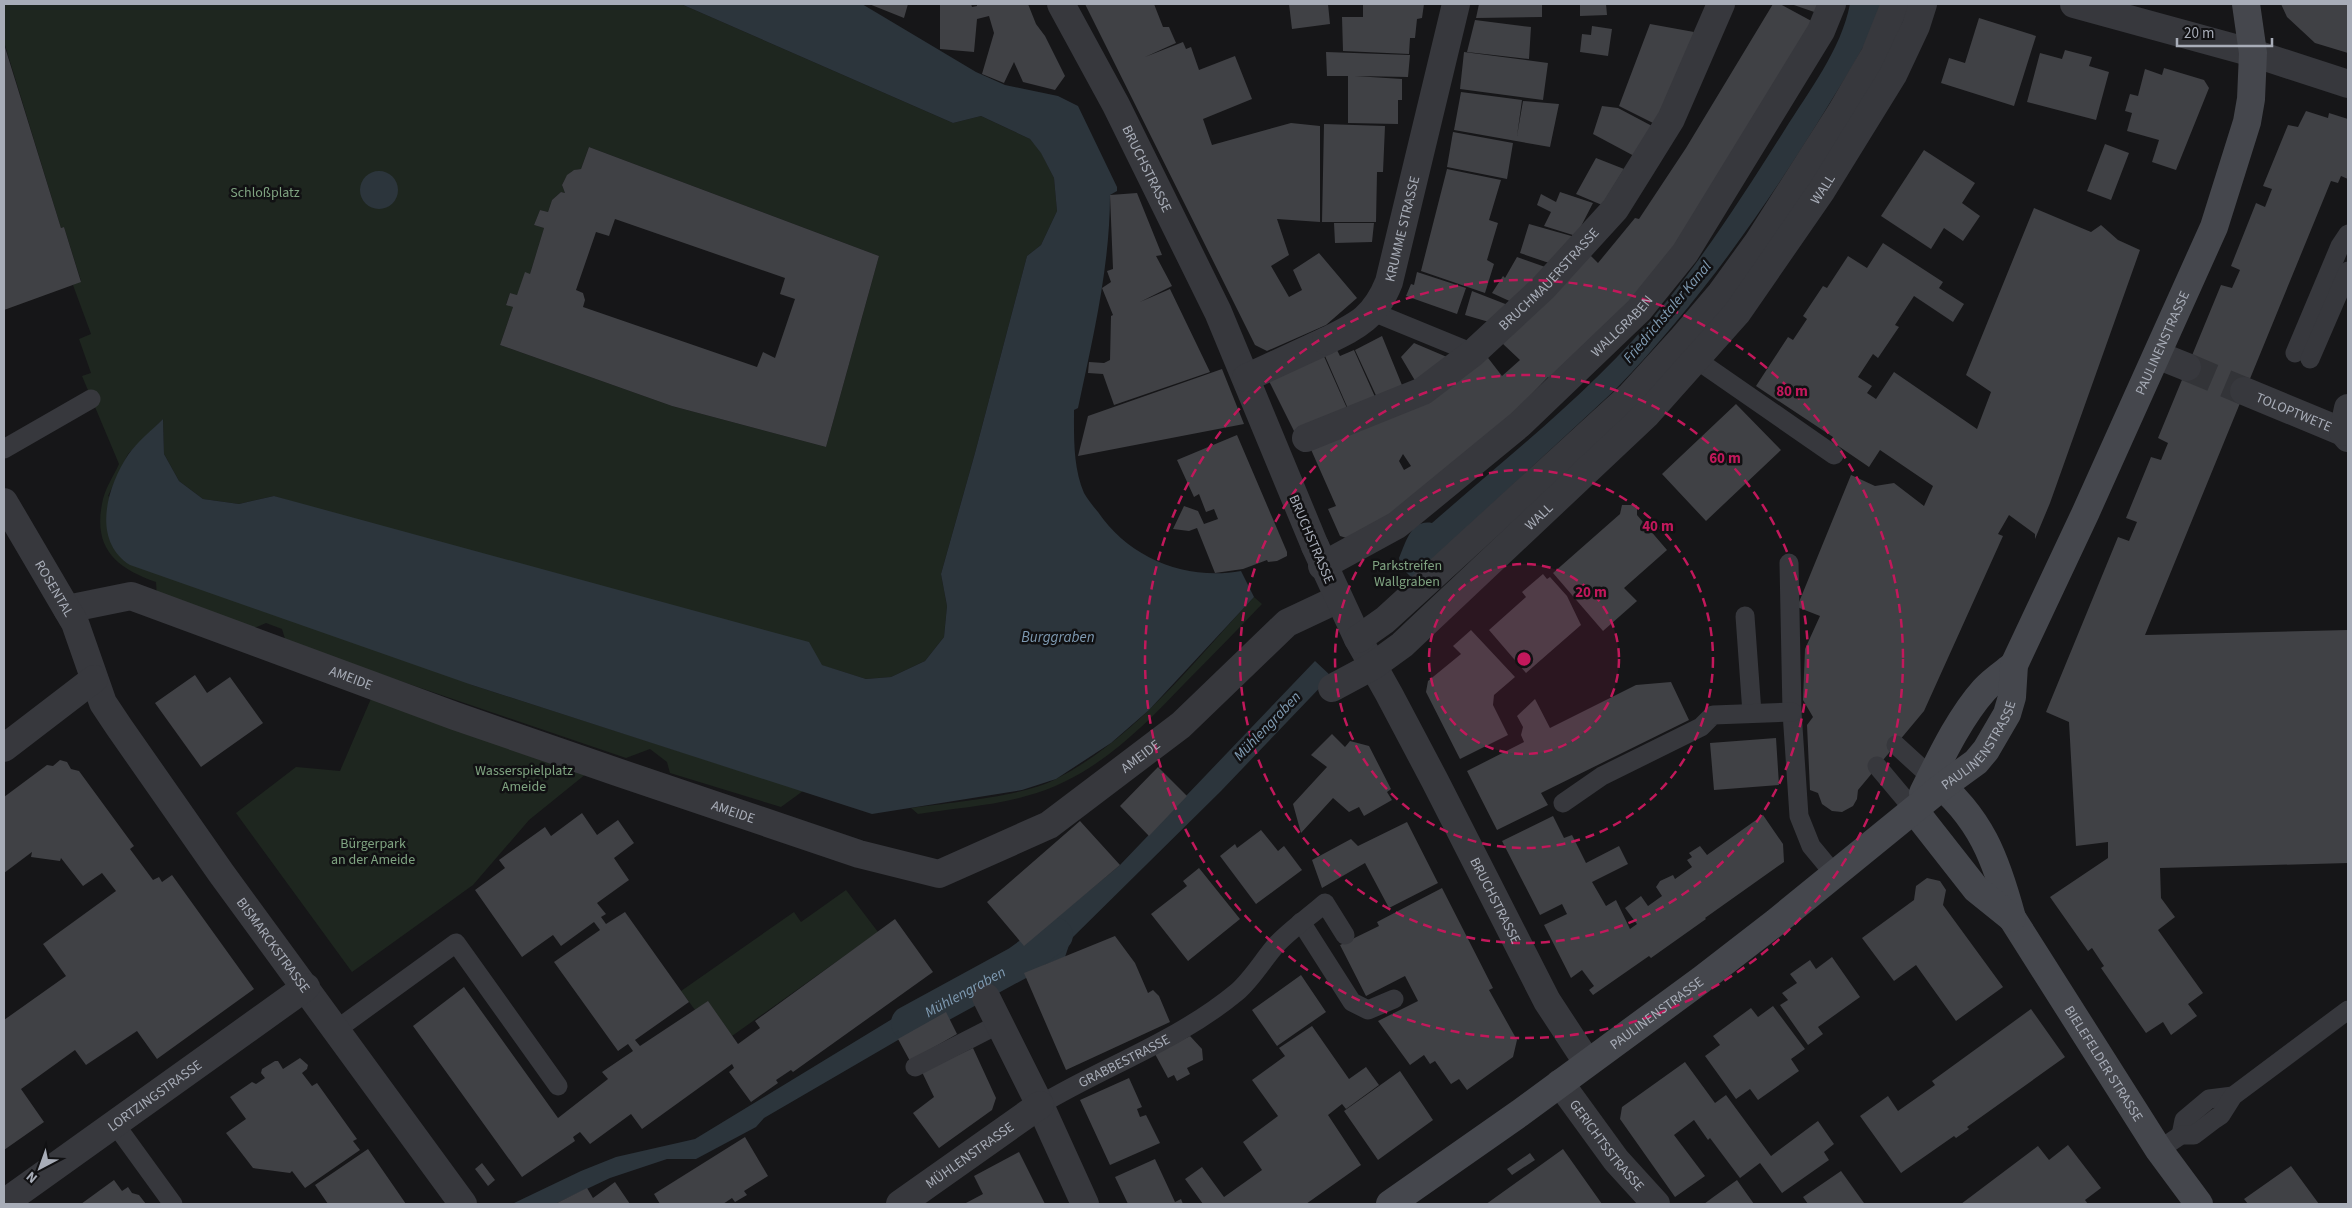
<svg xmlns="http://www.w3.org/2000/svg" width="2352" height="1208" font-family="'Source Sans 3',sans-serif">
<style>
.green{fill:#1e261f;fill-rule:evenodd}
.water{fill:#2c353c}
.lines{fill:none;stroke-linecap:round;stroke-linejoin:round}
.canal{stroke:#2c353c;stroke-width:34}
.building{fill:#404145;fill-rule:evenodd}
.minor-tunnel{stroke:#333438;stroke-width:28;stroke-dasharray:28 14;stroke-linecap:butt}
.service{stroke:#37383d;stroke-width:19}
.pedestrian{stroke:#37383d;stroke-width:28}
.minor{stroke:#37383d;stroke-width:28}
.secondary{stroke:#45474d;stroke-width:28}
.ring{fill:none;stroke:#c2185b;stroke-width:2.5;stroke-dasharray:9 6}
.labels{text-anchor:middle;stroke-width:5;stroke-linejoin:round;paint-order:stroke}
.street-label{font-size:14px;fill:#a8adb8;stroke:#111113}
.park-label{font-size:14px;fill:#7fa381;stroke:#111113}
.water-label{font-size:15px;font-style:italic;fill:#7f9bb3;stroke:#111113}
.centre{fill:#c2185b;stroke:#111113;stroke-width:2.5}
.ring-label{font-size:15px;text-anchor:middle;font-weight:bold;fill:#c2185b;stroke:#111113;stroke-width:5;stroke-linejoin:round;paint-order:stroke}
</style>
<rect width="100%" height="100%" fill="#161618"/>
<path class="green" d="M4,4h677l272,119 28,-7 49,23 11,13 13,26 3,33 -16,34 -14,11 -52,197 -34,121 6,32 -3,31 -19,24 -34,16 -25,2 -592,-183 -35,8 -36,-5 -24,-18 -15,-27 -1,-35 -35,35 -20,42 364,189 331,106 -22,16 -111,-34 -3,-11 -17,-13 -24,9 -340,-116 -4,-13 -16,-6 -14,6 -95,-32 -1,-15c-42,-15 -64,-35 -53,-83 3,-12 11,-24 16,-35l-37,-88 9,-3 -12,-34 12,-5 -18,-49 8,-4 -17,-54 -3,1 -57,-186zM589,147l290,109 -53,191 -154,-41 -172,-61 13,-38 -7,-3 4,-11 7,2 13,-21 14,-46 -10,-3 6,-15 8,2 4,-12 9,-8 4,1 -3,-8c5,-10 8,-15 19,-16z
M1254,597l8,7c-25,26 -51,53 -77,79 -45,47 -93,96 -159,113 -34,10 -73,12 -108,18l-7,-6c40,-6 111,-11 145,-29 80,-41 138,-118 198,-182z
M376,687l221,78 -68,55 -56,65 -121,87 -116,-159 60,-46 44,4z
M846,890l32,42 -146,104 -24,-34 -13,8 -14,-19 113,-79 7,10z"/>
<path class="water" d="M681,4h181l114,68 29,13 53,11 20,10 39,81v4l-7,4c0,71 -17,143 -32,213l-4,2c0,28 -1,57 10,83 4,7 9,13 14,19 31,46 88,69 143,59l13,26 -105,113 -38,33 -55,36 -34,11 -150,24 -400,-129 -342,-120c-39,-25 -23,-78 -2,-110 9,-13 24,-25 35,-36l1,35 15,27 24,18 36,5 35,-8 535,146 13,23 44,14 25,-2 34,-16 19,-24 3,-31 -6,-32 34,-121 52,-197 14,-11 16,-34 -3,-33 -13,-25 -11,-14 -49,-23 -28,7z
M1850,4h33c-14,38 -38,74 -60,110 -60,98 -127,192 -207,275l-204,189 -11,-11 -2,-9c7,-16 12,-39 33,-35 80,-70 167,-138 234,-221 44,-54 81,-113 118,-171 25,-40 57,-81 66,-127z
M360 190a19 19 0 1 1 38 0a19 19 0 1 1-38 0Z
M1315,661l16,15 -110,115 -150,148 -6,18 -41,16 -10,-20 106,-88z
M943,988l10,20 -189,110 -8,9 -60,32h-29l-57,19 -55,26h-43l69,-33 35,-14 79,-18z"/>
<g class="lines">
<path class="canal" id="s1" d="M908,1023l110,-60 38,-28"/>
</g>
<path class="building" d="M869,4h39l-4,14z
M940,4h31l1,3 5,-1v-2h51l8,20 9,12 20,40 -10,14 -32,-8 -9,-20 -10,21 -22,-9 12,-41 -5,-17 -12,3 -3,33 -34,-3z
M1085,4h69l9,23h6l7,16 -31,14 38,-15 3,7 5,-2 8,23 36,-14 17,43 -49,20 9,26 79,-22 29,3v96l-43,-3 12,36 -18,11 18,31 13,-7 -9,-20 26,-17 38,45 -31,27 -59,26 -12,-6z
M1289,4h39l2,20 -38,5z
M1363,4h61l-2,14 -5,1 -2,19h-5l-1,16 -66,-3 -1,-34h21z
M1479,4h63v13l-66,1z
M1580,4h26l1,11 -27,1z
M1773,4h7l37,20 -139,226 -125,132 -5,-5 -73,76 -122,87 -13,-4 -12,-27 8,-3 -27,-61 176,-91 17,22 18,-16 -18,-17 87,-89 9,9 37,-45 4,1 47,-71zM1403,454l8,12 -7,4 -5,-9z
M1791,4h33l-4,10z
M2281,4h67v49l-33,-10 -28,-26z
M1979,18l57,18 -22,70 -73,-23 8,-25 16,5z
M1475,20l56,7 -2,32 -62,-7z
M1650,24l44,8 -6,18 -33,74 -36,-18z
M1592,26l20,3 -4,27 -28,-4 2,-18 9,1z
M4,44l57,184 3,-1 17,55 -77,28z
M2065,50l27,7 -3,9 20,6 -13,48 -69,-18 13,-49 22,6z
M1326,52l84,3 -2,22 -53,-1 47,3v21h-4v24l-50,-1v-47h-21z
M1464,52l84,11 -5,37 -83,-11z
M2164,68l40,12 5,8 -33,82 -24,-8 7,-22 -32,-9 5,-18 -7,-2 5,-17 8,2 7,-27 17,6z
M1461,92l61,8 -5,36 6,-35 36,3 -9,43 -96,-17z
M1602,106l16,2 34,18 -16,31 -43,-23z
M2306,111l22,7 1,-5 19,6v60l-7,-3 -3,7 -7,-2 -186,454 203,-5v233l-188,5 1,30 14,19 -17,13 45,63 -15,11 9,12 -26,19 -8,-13 -17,11 -45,-65 3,-2 -12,-18 -4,3 -38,-54 58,-39v-16l-32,4 -7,-124 -23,-10 72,-175 11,4 8,-19 -11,-4 25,-61 10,3 7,-17 -10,-5 63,-153 11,3 8,-18 -9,-4 25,-63 9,4 7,-18 -9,-3 25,-61 10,2z
M1324,124l61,2 -2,46h-6l-1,50h-54z
M1453,132l60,11 -6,36 -60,-12z
M2105,144l24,9 -18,47 -24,-9z
M589,147l290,109 -53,191 -154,-41 -172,-61 13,-38 -7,-2 4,-12 7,2 8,-23 5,2 14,-46 -10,-3 6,-15 8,2 4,-12 9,-8 4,1 -3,-8 5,-10 7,-5 7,-1zM615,219l170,59 -5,16 15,5 -20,59 -12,-6 -6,15 -174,-60 2,-7 -2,-7 -7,-3 20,-58 13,4z
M1924,150l51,33 -13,20 18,13 -17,25 -19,-13 -13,21 -50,-33z
M1596,158l28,11 -22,36 -26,-11z
M1447,169l54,11 -12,40 9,3 -11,37 7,4 -9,29 -64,-22z
M1560,192l33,11 -17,33 -32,-10 7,-14 -14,-7 4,-11 15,8z
M1137,193l25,62 -6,1 16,30 -32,16 30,-13 40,83 -96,33 -11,-31 -15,-1 1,-11 15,1 6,-3 1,-44 2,-1 -11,-27 9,-6 -4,-11 6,-2 -3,-74z
M2034,208l57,24 10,-7 17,15 22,10 -90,253 -15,36v-5l-26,-19 -11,19 5,2 -79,175 -66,79 -1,9 -4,7 -11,6 -10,-1 -10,-7 -4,-11 -8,-3 -3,-65 6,-8 -10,-17 2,-51 15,-33 -23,-9 54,-132 24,11 19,-3 30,23 9,-20 -53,-36 -11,17 -38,-26 2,-4 -77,-51 32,-49 5,3 14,-21 -4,-3 20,-30 4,2 21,-32 19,12 16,-25 60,39 -4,6 25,16 -11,18 -39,-26 -19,29 4,2 -21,31 -5,-4 -15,23 14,9 -5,7 9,6 18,-27 83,57 14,-37 -25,-17z
M1334,223h40l-2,19 -37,1z
M1529,224l46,13 -23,27 -32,-11z
M1517,257l31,11 -32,36 -24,-11 11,-17 2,2z
M1417,272l49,16 -9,26 -51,-18 5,-12 3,1z
M1472,291l41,16 -24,15 -24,-7z
M1382,336l22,54 -25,12 -24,-52z
M1414,343l40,17 -37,24 -16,-27z
M1337,350l3,6 14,-6 22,49 -27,12 -24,-55z
M1323,354l27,61 -54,20 -29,-58z
M1222,369l22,55 -166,32 10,-40z
M1736,404l45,46 -75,71 -44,-47z
M1237,435l50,117v4l-10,5 -9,1 -1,-2 -24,9 -28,4 -18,-45 -8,3 -16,-2 11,-23 14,5 6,13 14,-5 -4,-10 -8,3 -7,-18 -5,3 -17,-37z
M1622,505h15v10l30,35 -43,38 13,13 -34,30 -50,-58 67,-59z
M1543,574l4,5 3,-2 17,19 14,29 -55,48 -37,-43 37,-33 -4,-5z
M1471,630l44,47 -21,18 -1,10 15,30 -48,24 -34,-67 2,-11 33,-27 -8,-8z
M195,675l12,18 23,-16 33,46 -62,44 -46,-64z
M1671,682l18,38 -148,73 7,12 -51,25 -30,-59 57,-29 -3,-7 2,-8 -6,-11 18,-17 15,29 86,-43z
M1332,734l13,13 5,-6 19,5 22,43 -4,3 5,8 -28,16 -5,-9 -10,5 -16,-14 -32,35 -8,-29 34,-37 -16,-12z
M1776,738l3,47 -65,5 -4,-47z
M60,760l7,2 4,7 8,2 55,75 -4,3 23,31 6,-3 3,5 10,-7 82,114 -97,70 -20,-28 -51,34 -11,-15 -54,39 23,33 -40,28v-130l62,-44 -23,-32 73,-53 -14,-18 -19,13 -22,-28 -1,3 -29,-4 1,-5 -28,21v-76l43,-32 6,1z
M1158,767l29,29 -38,40 -29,-30z
M582,813l15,22 21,-15 16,23 -20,15 15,22 -32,23 9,11 -5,3 5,7 19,-12 64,90 -54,38 5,6 68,-45 30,43 22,-16 -5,-7 140,-102 38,53 -140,100 -2,-2 -15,10 2,3 -27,19 -22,-30 5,-4 -2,-4 -90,65 -11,-15 -41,30 -10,-12 -7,5 2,4 -53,36 -109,-151 51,-39 94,131 50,-39 -6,-7 31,-21 -5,-7 -10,7 -64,-89 46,-32 -6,-8 -33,24 -8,-11 -31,22 -47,-67 30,-22 -6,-8 46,-33 6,9z
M1763,815l20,29 1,18 -79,56 1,1 -55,39 -2,-2 -56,39 -4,-5 5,-4 -12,-16 -11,8 -27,-53 23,-11 -5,-10 -22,11 -38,-74 51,-25 11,22 8,-3 14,28 33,-17 9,18 -36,18 14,24 10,-6 14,29 7,-5 -12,-16 16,-12 7,10 14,-10 -6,-9 4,-6 13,-6 2,4 17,-12 -5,-7 5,-3 -3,-4 11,-7 7,9z
M1080,821l40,44 -96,81 -37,-44z
M1407,822l31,61 -49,25 -24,-45 -43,25 -10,-28 39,-21 7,7z
M1261,830l17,21 6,-5 18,24 -46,34 -36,-48 15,-12 2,4z
M1199,868l41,51 -52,42 -37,-47 36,-28 -4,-5z
M1927,878l13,3 6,9 -3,15 60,82 -47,34 -40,-56 -22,16 -32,-43 52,-38 2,-14z
M1442,888l51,100 -4,2 28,50 -4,17 -46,33 -8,-11 -8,5 -16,-23 -5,3 -6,-9 -14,10 -32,-44 40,-20 -13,-25 -39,20 -26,-51 39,-19 -2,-4z
M1115,936l20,27 13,30 5,-3 6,6 11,26 -104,48 -42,-97z
M1832,957l28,40 -42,30 5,7 -15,11 -28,-40 8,-5 -6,-7 15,-10 -7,-9 20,-14 6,9z
M1301,975l25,37 -49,34 -25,-36z
M1773,1006l32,43 -14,10 8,12 -41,29 -8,-11 -14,10 -31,-43 15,-11 -7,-9 38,-28 7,9z
M2031,1009l34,48 -98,70 2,2 -13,9 -2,-2 -53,37 -41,-57 28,-20 10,15 37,-26 -3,-4z
M946,1012l11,22 -47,27 -12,-22z
M1312,1026l37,53 17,-12 13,18 -33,24 -4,-5 -14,11 33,50 -55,39h-103l-18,-25 17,-12 22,30 38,-27 -19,-28 35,-26 -26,-36 33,-24 -6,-8z
M1190,1036l12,13 1,11 -16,8 3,6 -13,7 -3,-6 -6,3 -13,-24z
M973,1048l23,50 -4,12 -53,38 -26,-35 21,-16 -12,-25z
M300,1058l8,7 -1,4 -5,4 10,13 5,-3 40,56 -4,2 7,9 -55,38 -13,-17 -2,2 -37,-5 -27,-35 20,-14 -16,-22 22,-15 4,2 9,-6 -4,-5 1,-4 13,-8h3l5,8z
M1685,1062l30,41 11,-8 45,61 47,-35 16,23 -10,8 5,8 -47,33 -22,-30 -20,15 -30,-40 -2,2 -14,-20 -20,15 31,41 -30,21 -55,-78 2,-12z
M1400,1071l33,49 -55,40 -34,-49z
M1129,1078l13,29 -5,2 3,8 6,-2 14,28 -50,22 -30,-65z
M745,1137l23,39 -24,15 3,4 -12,7 -3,-4 -9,6h-63l-6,-10z
M2068,1145l33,43 -16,12 3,4h-127l77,-58 11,14z
M368,1149l38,55h-78l-13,-19z
M1563,1149l39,55h-116l3,-2z
M1019,1152l26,52h-81l19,-10 -9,-18z
M1530,1153l5,7 -23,15 -5,-6z
M1155,1159l20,43 6,-3 2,5h-55l-13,-27z
M482,1163l13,17 -7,6 -13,-17z
M2291,1166l28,38h-71l-4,-5z
M1841,1171l23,32 -2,1h-54l-5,-7z
M114,1180l8,11 6,-4 4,6 7,2 7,9h-65z
M1737,1180l17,24h-50l8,-6z
M615,1182l15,22h-75l32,-16 6,10z"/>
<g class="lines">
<path class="minor-tunnel" d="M2187,367l57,24"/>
<g class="service">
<path d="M1373,312l100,41"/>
<path d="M2295,353l45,-107 8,-12"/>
<path d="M2310,359l38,-88"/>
<path d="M1697,360l137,95"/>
<path d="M4,449l87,-50"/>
<path d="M1789,563l3,149 7,104 12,30 24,29"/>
<path d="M1745,616l7,97"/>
<path d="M1896,745l35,32"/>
<path d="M1877,766l37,44"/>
<path d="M1563,803l39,-27 99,-49 12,-12 79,-3"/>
<path d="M1301,922l51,80 16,8 26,-11"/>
<path d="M336,1030l120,-87 102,143"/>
<path d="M915,1067l84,-43"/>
<path id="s2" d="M1040,1105c65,-39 138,-64 197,-113 15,-13 26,-32 39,-47 14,-15 33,-28 49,-42l20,32"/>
<path d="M115,1124l58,80"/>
<path d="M2181,1135l3,-15 25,-21 24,-3"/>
<path d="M2159,1150l22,-15h13l21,-16 6,-4 12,-19 115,-86"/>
</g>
<g class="pedestrian">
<path id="s3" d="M1061,4l55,101 102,207 97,234"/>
<path d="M1246,378l80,-37"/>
<path id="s4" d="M67,609l64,-13 324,120 162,56 242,82 80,20 110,-49 132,-100 106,-102 51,-24"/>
</g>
<g class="minor">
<path d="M2074,4l179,49 95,31"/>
<path id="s5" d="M1326,341c33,-16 49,-24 63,-59l67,-278"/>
<path d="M2157,355l30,12"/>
<path id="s6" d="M2244,391l99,41 5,6"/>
<path d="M2343,432l5,-24"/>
<path id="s7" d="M1306,438l117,-47 50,-38 70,-65 72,-79 25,-40 31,-50 50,-115"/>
<path id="s8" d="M4,502l71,121 28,80 16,24 102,146 242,331"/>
<path id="s9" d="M1315,546l43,93 31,55 46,87 112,220 40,61"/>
<path id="s10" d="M1322,566l75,-41 123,-101 119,-114 46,-57 136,-222 11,-27"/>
<path d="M1358,639l27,-19 246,-225 50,-55 40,-47 37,-51 83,-130 34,-58 20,-50"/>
<path id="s11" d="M1332,688l41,-22 29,-21 245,-231 90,-101 85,-123 71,-115 23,-49 7,-22"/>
<path d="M4,748l90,-69"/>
<path d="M986,997l54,108 45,99"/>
<path id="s12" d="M1560,1083l56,77 40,44"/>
<path id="s13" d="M4,1203l302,-216"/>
<path id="s14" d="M900,1204l140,-99"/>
</g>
<g class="secondary">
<path id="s15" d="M1931,777c50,40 65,82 81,141l147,232 40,54"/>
<path d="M1923,793c17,-34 36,-75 61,-103 9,-10 20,-17 30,-25"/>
<path d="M1914,810l62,79 36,29"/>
<path id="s16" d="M1390,1204l130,-91 181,-133 75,-58 167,-136 33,-24 10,-12 21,-36 5,-17 2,-32 71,-151 129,-287 33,-105 4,-23 2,-46 -7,-49"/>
</g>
</g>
<circle cx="1524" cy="659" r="95" fill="#c2185b" fill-opacity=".12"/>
<g class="ring">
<circle cx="1524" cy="659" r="95"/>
<circle cx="1524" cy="659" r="189"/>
<circle cx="1524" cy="659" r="284"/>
<circle cx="1524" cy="659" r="379"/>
</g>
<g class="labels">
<g class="street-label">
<text dy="5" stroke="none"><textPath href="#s3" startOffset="186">BRUCHSTRASSE</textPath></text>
<text dy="5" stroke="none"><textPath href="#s11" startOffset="705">WALL</textPath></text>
<text dy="5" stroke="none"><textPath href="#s5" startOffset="144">KRUMME STRASSE</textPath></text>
<text dy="5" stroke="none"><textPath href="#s7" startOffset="295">BRUCHMAUERSTRASSE</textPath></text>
<text dy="5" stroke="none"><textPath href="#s10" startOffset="386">WALLGRABEN</textPath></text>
<text dy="5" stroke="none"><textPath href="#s16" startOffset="1196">PAULINENSTRASSE</textPath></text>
<text dy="5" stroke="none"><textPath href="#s6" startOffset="54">TOLOPTWETE</textPath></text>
<text dy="5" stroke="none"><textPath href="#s11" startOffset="270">WALL</textPath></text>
<text transform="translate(1312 539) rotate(67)" y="5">BRUCHSTRASSE</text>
<text dy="5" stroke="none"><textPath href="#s8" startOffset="100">ROSENTAL</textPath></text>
<text dy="5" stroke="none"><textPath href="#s4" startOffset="300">AMEIDE</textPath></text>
<text dy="5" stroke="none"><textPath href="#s16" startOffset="749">PAULINENSTRASSE</textPath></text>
<text dy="5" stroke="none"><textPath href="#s4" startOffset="1155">AMEIDE</textPath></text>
<text dy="5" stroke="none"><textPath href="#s4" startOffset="705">AMEIDE</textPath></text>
<text dy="5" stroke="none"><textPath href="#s9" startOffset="398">BRUCHSTRASSE</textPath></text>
<text dy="5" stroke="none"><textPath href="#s8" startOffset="521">BISMARCKSTRASSE</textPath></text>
<text dy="5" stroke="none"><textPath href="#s16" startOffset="328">PAULINENSTRASSE</textPath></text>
<text dy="5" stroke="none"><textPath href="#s2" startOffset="95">GRABBESTRASSE</textPath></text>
<text dy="5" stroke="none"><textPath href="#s15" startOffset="338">BIELEFELDER STRASSE</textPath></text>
<text dy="5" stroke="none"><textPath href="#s13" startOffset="185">LORTZINGSTRASSE</textPath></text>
<text dy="5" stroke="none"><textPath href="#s12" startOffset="78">GERICHTSSTRASSE</textPath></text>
<text dy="5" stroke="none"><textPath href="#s14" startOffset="85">MÜHLENSTRASSE</textPath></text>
</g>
<g class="park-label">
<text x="265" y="197">Schloßplatz</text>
<text x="1407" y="570">Parkstreifen<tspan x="1407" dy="16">Wallgraben</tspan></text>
<text x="524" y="775">Wasserspielplatz<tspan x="524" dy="16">Ameide</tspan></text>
<text x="373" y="848">Bürgerpark<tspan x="373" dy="16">an der Ameide</tspan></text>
</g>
<g class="water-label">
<text transform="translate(1667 312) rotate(-50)" y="5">Friedrichstaler Kanal</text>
<text x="1058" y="642">Burggraben</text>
<text transform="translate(1267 726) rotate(-46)" y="5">Mühlengraben</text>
<text dy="5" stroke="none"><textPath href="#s1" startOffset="65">Mühlengraben</textPath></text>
</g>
</g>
<circle cx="1524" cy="659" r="8" class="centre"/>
<g class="ring-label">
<text x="1792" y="396">80 m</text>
<text x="1725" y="463">60 m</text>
<text x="1658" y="531">40 m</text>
<text x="1591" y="597">20 m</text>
</g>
<rect width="2352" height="1208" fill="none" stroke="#a8adb8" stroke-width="10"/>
<g transform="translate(40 1168) rotate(221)" stroke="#111113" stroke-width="4" paint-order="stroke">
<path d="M0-4L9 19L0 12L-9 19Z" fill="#a8adb8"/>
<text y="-8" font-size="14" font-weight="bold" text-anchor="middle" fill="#a8adb8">N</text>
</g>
<path d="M2177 38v8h95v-8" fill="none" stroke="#a8adb8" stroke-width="2.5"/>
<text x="2184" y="38" font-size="15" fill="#a8adb8" stroke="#111113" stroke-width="4" paint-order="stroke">20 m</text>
</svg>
